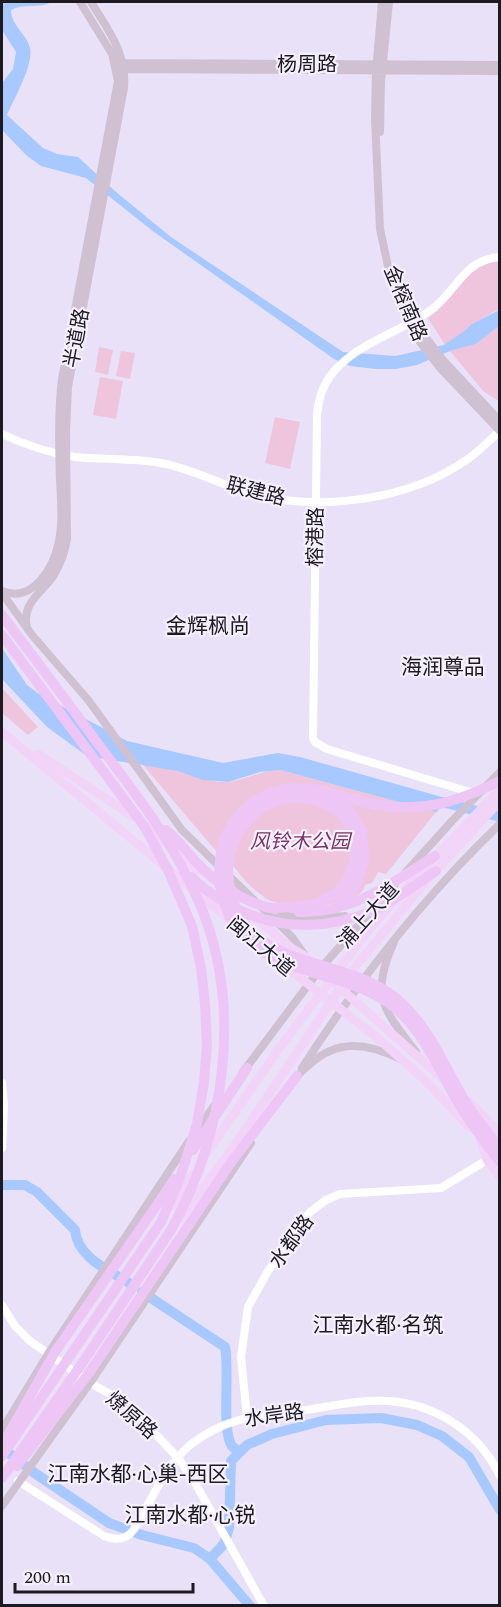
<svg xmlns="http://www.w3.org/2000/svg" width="501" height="1607" font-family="Spectral,'Noto Sans SC',serif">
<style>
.green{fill:#efc5de}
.water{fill:#a7c9ff}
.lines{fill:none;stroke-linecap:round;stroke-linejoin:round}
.river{stroke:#a7c9ff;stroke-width:10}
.tertiary{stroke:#fff;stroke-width:8}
.secondary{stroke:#cfc1d2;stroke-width:8}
.primary{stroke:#f2d4f8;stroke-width:9}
.trunk{stroke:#eec6f6;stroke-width:10}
.labels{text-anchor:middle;stroke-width:4.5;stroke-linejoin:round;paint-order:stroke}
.street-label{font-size:20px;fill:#1d1a22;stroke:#f5f0fe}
.park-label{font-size:20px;font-style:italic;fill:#793362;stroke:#f5f0fe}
.neighbourhood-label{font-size:21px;fill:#1d1a22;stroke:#f5f0fe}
</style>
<rect width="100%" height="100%" fill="#e9e1f8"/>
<path class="green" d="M499,261v48l-29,16 -3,4 -22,16 -17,-27 11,-8 -1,-4c20,-21 32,-41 61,-45z
M499,326v75l-15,-9 -34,-41 26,-7z
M99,347l14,3 -5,25 -13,-3z
M121,351l14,2 -5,26 -14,-3z
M100,377l23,4 -7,38 -23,-4z
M275,417l25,5 -10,47 -25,-6z
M2,688l36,39 -10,8 -26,-22z
M143,765c11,1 22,3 32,5 18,4 32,12 50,12 19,-1 36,-12 55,-12l156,42 -50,62 -8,-2 -6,11 -7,2c-4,24 -79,24 -96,15 -18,-10 -30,-27 -43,-43l-4,1z"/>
<path class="water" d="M2,2h50c-13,7 -29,1 -41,8 0,16 16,24 19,38 4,16 -16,51 -23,67l36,33 14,6 21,3 38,35 55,45 172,115 53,4 17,-4 31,-7 23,-16 3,-4 29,-15v16l-23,18 -26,7 -33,14 -21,4h-21l-25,-3 -16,-7 -180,-127 -68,-54 -45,-12 -15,-11 -24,-25v-47l11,-14 3,-17 -14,-22z
M2,648l25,37 12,9 88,47 96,22 55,-10 22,4 149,42 -13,13 -156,-42 -20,2 -32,10 -11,-1 -14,-1 -25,-9 -91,-15 -40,-29 -45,-48z"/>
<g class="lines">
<path class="river" d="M442,802l58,15
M2,1185h23l12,7 38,38c2,27 33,40 54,53
M142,1292l83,55c5,23 -4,84 7,99 2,3 6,4 8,5
M2,1448l34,26 73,49 33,12 52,13 16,11 40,47
M210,1559l14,-15 5,-16 2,-67 16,-16 25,-11 54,-14 55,-2 36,7 25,11 27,21 31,53"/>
<path class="tertiary" d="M2,434c23,11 48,19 73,23 29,3 57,1 86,6 33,6 62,23 94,32 67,16 153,5 210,-34 13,-8 23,-20 35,-30
M473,793l-146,-44 -12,-7 -2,-4 4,-323c2,-19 7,-35 22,-49 27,-27 68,-36 97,-60 23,-20 29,-46 64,-49
M2,1083l2,23 -2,42
M2,1305l13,21 15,15 60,42 22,12 25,19 41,44 16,23 70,125
M247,1417l-6,-60 7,-50 20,-36 42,-59 16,-12 14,-6 101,-6 46,-28
M18,1481l86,55c13,5 23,4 31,-8 16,-27 30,-62 55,-83 37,-29 72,-30 116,-35 27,-4 55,-11 82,-9 48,3 91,31 112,75"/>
<path class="secondary" d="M382,2l-6,69 -1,48 5,110 8,37 14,38 18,38 21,27 59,62
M119,63l381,2
M120,69l380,2
M380,132l1,-50 8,-80
M412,323l9,8 20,27 59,63
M2,591c31,13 52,-24 57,-50 4,-20 2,-41 1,-60 -1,-34 -2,-69 2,-102l56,-298 -6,-27 -32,-52
M2,593l30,42 57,66 93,129 110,107 12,17
M27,628c-6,-25 15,-35 27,-53 7,-12 11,-23 13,-36l-1,-108 2,-44 56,-299c3,-35 -16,-58 -33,-86
M406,872l46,-51 48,-49
M269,911c25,9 49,7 76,5
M394,942c-24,54 -11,67 22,110
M302,1068c58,-90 121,-170 198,-244
M243,1072l77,-103 75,-85
M294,1081c4,-7 10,-12 16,-17 28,-25 57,-21 88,-6
M198,1128l19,-26
M2,1430l46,-76 141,-213
M2,1506l88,-123 161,-240"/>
<path class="primary" d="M2,732l229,189
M38,754l96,63
M145,826l54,45
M406,888l94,-99
M253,916l37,31 19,12
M281,963l93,72 49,43 46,49
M330,979l113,100
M469,1102l31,32
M480,1139l7,21 13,17
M206,1154l72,-104 89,-118 28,-32
M172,1206l22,-33
M180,1219l55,-74 116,-173 76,-92 73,-79"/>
<path class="trunk" d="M2,615c33,44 67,89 100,134 37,49 73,96 97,153 45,104 26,231 -28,328l-88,132 -81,116
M2,635l142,191 24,44 24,56 9,42 4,36 2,40 -3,38 -7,42 -17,54 -19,44 -159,234
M500,781c-43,21 -74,31 -123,24 -35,-6 -70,-26 -106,-12 -26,9 -46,34 -50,60 -4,23 -2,41 8,62 30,64 117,52 166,93 30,25 45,65 65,98 12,20 26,38 40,56
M327,795l22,14 13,23 2,29 -9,27 -19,20
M166,830c11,9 20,20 29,31 22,23 48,42 80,48
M191,877c52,48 117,62 183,33 22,-10 42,-26 62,-39
M270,908c20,-1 40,0 58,-10 29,-15 36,-57 15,-82 -9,-11 -27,-17 -41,-18 -18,-2 -41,7 -53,21 -15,17 -24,39 -20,63 13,95 121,69 175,123 29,29 42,65 63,99 10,16 22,30 33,45
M299,912c53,2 93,-29 136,-56
M193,1150l54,-82
M4,1442l51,-90 120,-173
M17,1466l72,-93 143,-212 65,-85"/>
</g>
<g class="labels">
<g class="street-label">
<text x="307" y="71">杨周路</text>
<text transform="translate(406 303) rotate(67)" y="7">金榕南路</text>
<text transform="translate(76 338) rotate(-79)" y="7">半道路</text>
<text transform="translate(256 491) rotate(14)" y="7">联建路</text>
<text transform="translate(315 537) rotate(-89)" y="7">榕港路</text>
<text transform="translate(368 915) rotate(-48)" y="7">浦上大道</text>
<text transform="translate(261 946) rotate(40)" y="7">闽江大道</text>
<text transform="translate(291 1241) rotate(-54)" y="7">水都路</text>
<text transform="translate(132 1415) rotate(41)" y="7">燎原路</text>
<text transform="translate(274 1415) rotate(-8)" y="7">水岸路</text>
</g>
<g class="park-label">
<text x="300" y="848">风铃木公园</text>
</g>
<g class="neighbourhood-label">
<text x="208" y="633">金辉枫尚</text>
<text x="443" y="674">海润尊品</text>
<text x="378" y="1332">江南水都·名筑</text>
<text x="138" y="1481">江南水都·心巢-西区</text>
<text x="190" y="1522">江南水都·心锐</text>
</g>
</g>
<rect width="501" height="1607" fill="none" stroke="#1d1a22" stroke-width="6"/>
<path d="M15 1583v9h178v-9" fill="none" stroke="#1d1a22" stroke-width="3"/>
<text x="24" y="1583" font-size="18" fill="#1d1a22" stroke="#f5f0fe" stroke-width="4.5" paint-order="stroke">200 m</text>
</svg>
